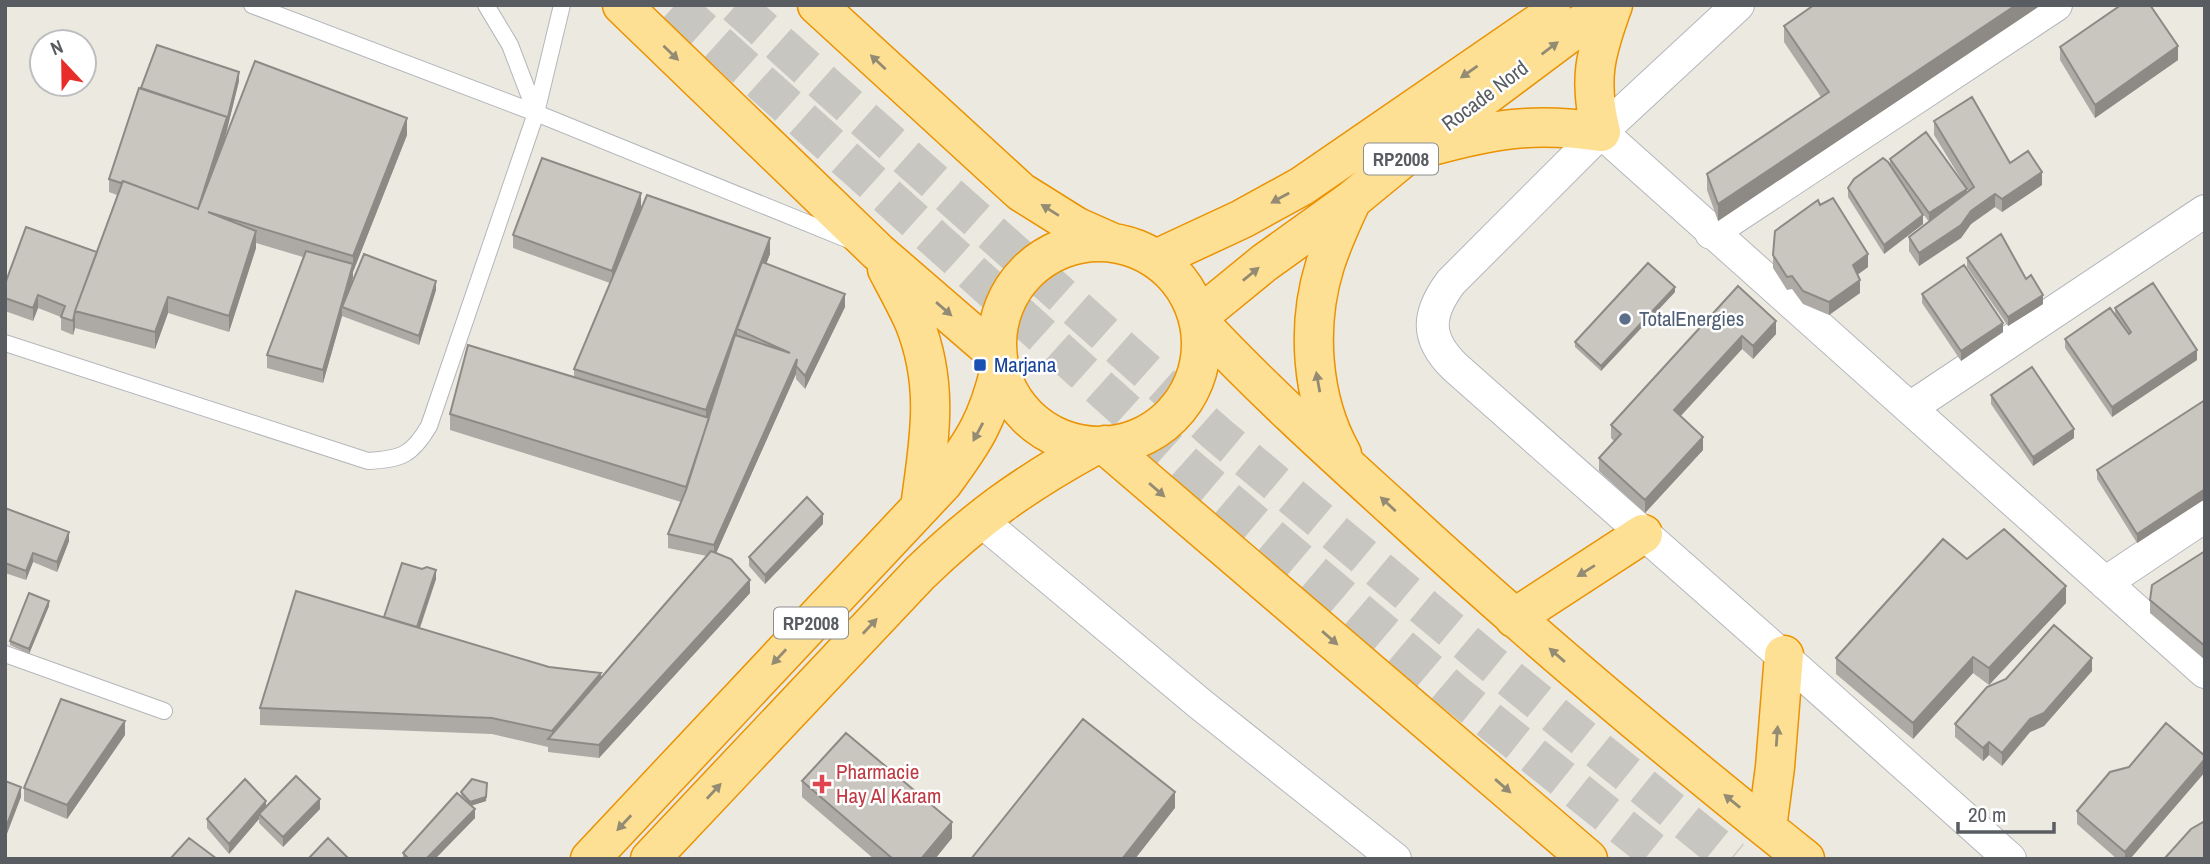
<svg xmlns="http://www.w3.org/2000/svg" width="2210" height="864" font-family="'Archivo Narrow',sans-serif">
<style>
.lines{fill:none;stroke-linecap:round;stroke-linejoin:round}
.trunk-tunnel{stroke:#c7c6c0;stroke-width:38;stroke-dasharray:38 19;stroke-linecap:butt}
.service-casing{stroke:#b3b7bb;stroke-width:18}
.minor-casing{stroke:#b3b7bb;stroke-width:34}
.trunk-casing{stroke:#eb9201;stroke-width:41}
.service{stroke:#fff;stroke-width:16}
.minor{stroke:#fff;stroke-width:32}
.trunk{stroke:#fee094;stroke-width:38}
.wall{fill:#ada9a4}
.shaded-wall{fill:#8d8a86}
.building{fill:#c9c5bf;stroke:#8d8a86;stroke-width:2}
.oneway{fill:#938b73}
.service-dot{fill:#5c6f8a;stroke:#fff;stroke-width:2.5}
.transit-dot{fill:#1a4fb4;stroke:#fff;stroke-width:2.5}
.health-dot{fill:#e0444e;stroke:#fff;stroke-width:2.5}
.labels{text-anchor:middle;stroke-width:5;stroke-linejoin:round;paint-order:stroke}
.shield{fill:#fff;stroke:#8b8e90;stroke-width:2}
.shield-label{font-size:19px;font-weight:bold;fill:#595d61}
.street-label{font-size:21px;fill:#595d61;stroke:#fff}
.service-label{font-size:21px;fill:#4e5e75;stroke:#fff;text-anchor:start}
.transit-label{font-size:21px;fill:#164399;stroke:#fff;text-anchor:start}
.health-label{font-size:21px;fill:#be3a42;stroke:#fff;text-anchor:start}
</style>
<rect width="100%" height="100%" fill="#ece9e0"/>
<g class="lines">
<path class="trunk-tunnel" d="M675,5l511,460 269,228 208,166
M736,5l481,429 270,226 245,199"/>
<g class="service-casing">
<path id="service" d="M252,5l284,108 313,127
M486,5l24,40 26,68
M5,343l363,118c34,-2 44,-6 61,-35l107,-313 26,-108
M5,654l159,57"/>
</g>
<g class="minor-casing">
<path id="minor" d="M1738,5l-137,127 -150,150c-24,32 -26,56 4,85 185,164 371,326 555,492
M1601,132l604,540
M1711,233l345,-228
M1910,408l295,-197
M979,519l220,184 196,156
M2105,583l100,-67"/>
</g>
<g class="trunk-casing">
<path id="trunk" d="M622,5l256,247 118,102
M817,5l204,187 56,35 34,15
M1428,147c65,-18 105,-25 173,-15 -13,-52 -6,-78 12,-127
M997 344a102 102 0 1 1 204 0a102 102 0 1 1-204 0Z
M1156,259l86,-40 60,-33 250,-172
M887,269c9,17 19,35 27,53 26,64 15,120 6,185
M1198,317l66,-54 88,-63 57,-47 198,-148
M1200,323c61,65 126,124 192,184 133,123 271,239 413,352
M1105,445l483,414
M1342,454c-31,-55 -36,-128 -17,-189 7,-22 17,-44 27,-65
M1514,618l129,-84
M1767,828l8,-61 9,-112
M590,859l353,-376c31,-42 45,-63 57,-115
M650,859l270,-286c57,-55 103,-88 172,-126"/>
</g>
<use href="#service" class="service"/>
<use href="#minor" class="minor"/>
<use href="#trunk" class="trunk"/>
</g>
<path class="wall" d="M1814,5h227l-323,216 -11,-31v-16l114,-77 -37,-55v-16z
M2060,47l118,13 -83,58 -35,-58z
M239,81l-17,67 185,-13 -54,137v5l-3,11 86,2 -17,55 -77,-29 -19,67 -56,-15v-13l36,-98 -47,-14v5l-27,84 -61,-19 -13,36 -80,-21 -2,7 -12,-5v-13l-23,-9 -5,13 -28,-10v-27l92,-32 20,-57 -8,-3v-13z
M1934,121l76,42 32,22 -40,27 -7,-5 -24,17 -10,14 -42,28 -10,-15v-14l20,-15 -10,-14 4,16 -39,30 -36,-57v-9l42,-23v-6l77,34 2,-1 -35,-57z
M1820,205l48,62 -11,8 3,18 -31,22 -26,-11 -11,-15 -5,1 -14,-22v-13z
M641,207l-8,20 137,27 -4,9 79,44 -40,82 -9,-10v-5l-80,179 34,40 -151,165 -51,-6v-5l-56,-13 -232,-9v-17l124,-91 38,-48 14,10 -16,49 129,39 52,10 106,-121 -39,-8v-14l13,-32 -231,-72v-16l124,-36v-9l36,-86 -97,-35v-13z
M1967,258l59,21 17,25 -35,22 -41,-59z
M1738,286l38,48 -23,25 -11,-10 -61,67 22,34 -58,63 -46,-42v-13l15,-17 -3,-3v-13z
M1675,292l-74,79 -26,-24v-5z
M1922,294l81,38 -42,29 -39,-58z
M2115,308l82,52 -85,57 -47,-69v-9l50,-25z
M1991,395l83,43 -41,28 -42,-62z
M2205,400v99l-68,44 -40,-64v-9z
M5,508l64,33 -12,31 -24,-10 -7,18 -21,-7z
M823,524l-58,60 -16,-18v-9z
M2205,551v109l-55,-47v-13z
M1967,559l99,44 -77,82 -16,-12 -60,66 -77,-65v-16z
M49,606l-20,48 -19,-9v-4z
M2092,671l-48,55 -14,6 -28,34 -13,-11 -6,6 -28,-24v-13z
M125,735l-58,84 -43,-18v-13z
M2205,756v16l-75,87h-13l-40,-35v-13l52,-44z
M802,781l150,57 -17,21h-61l-72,-62z
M487,787l-1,14 -15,5 4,12 -40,41h-32v-6l58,-57v-4z
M266,807l54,2 -37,38 -24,-24v-4l-30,35 -22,-26v-9z"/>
<path class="shaded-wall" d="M2016,5h25l-323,216v-17z
M2178,46v14l-83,58v-13z
M239,72v9l-12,49 -29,95v-13z
M407,118v17l-54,137v-16z
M2042,172v13l-40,27v-13z
M1967,189v10l-38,23v-9z
M641,193v14l-29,77v-13z
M1995,194v13l-24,17 -10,14 -42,28v-13l52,-42z
M1923,215v9l-39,30v-9z
M256,231v17l-27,84v-16z
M770,238v16l-29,77 -4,-2v13l-51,162v-17l20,-61v-16z
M1868,254v13l-15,11v-13z
M353,264v13l-9,31 -2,-1v9l-19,67v-13z
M1860,280v13l-31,22v-13z
M436,281v9l-17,55v-9z
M1675,287v5l-74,79v-5z
M845,294v13l-40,82v-13z
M38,295v13l-5,13v-13z
M2043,295v9l-35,22v-9z
M168,297v16l-13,36v-17z
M75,315v13l-2,7v-14z
M1776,321v13l-23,25v-13z
M2003,323v9l-42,29v-10z
M1742,336v13l-68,74v-13z
M2197,350v10l-85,57v-10z
M797,359l-1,15 -82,184v-13z
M2074,429v9l-41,28v-9z
M1703,437v13l-58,63v-13z
M2205,489v10l-68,44v-9z
M823,514v10l-58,60v-9z
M69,532v9l-12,31v-10z
M33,553v9l-7,18v-9z
M436,570v9l-20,60v-9z
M750,580v13l-151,165v-13z
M2066,586v17l-77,82v-17z
M49,601v5l-20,48v-5z
M1973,657v16l-60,66v-16z
M2092,658v13l-48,55 -14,6 -28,34v-13l28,-34z
M601,673v17l-49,49v-8z
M125,721v14l-58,84v-14z
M1989,742v13l-6,6v-13z
M2205,759v13l-75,87h-5v-7z
M487,783l-1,18 -16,5v-4z
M21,787v10l-16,42v-9z
M1175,792v16l-40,51h-13z
M320,799v10l-37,38v-10z
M266,801v9l-7,4v5l-30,35v-10z
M475,809v9l-40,41h-9z
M952,822v16l-17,21h-14z"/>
<path class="building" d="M1814,5h202l-298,199 -11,-30 122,-82 -45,-66z
M2121,5h29l28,41 -83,59 -35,-58z
M157,45l82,27 -12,49v-4l-86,-29z
M255,61l152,57 -54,138 -145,-44 48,19 -27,85 -61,-19 -13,35 -80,-21 48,-130 75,28z
M139,88l88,29 -29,92 -75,-28 -2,2 -12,-4z
M1972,97l38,66 18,-12 14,21 -40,27 -7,-5 -24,17 -10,14 -42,28 -10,-16 65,-50 -40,-66z
M1926,132l41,57 -38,24 -39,-54z
M542,158l99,35 -29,78 -99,-36z
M1883,158l5,4 35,53 -39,30 -36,-57 6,-9z
M647,195l123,43 -64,172 -132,-41z
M1833,198l35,56 -15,11 7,15 -31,22 -26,-11 -11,-15 -5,1 -14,-22 2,-24 43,-31 2,5z
M26,227l71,25 -22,59 -2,10 -12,-4 4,-11 -27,-11 -5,13 -28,-10v-14z
M2001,234l25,45 5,-4 12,20 -35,22 -41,-59z
M306,251l47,13 -30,106 -56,-15z
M364,254l72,27 -17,55 -77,-29z
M762,262l83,32 -40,82 -9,-10 1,-7 -83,186 -46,-11 18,-44 49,-155 55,18 -53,-24z
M1648,263l27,24 -74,79 -26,-24z
M1964,265l39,58 -42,28 -39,-57z
M2153,283l44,67 -85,57 -47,-68 45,-31 19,26 2,-2 -16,-24z
M1738,286l38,35 -23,25 -11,-10 -68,74 29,27 -58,63 -46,-42 22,-24 -10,-9z
M468,345l241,73 -23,69 -236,-73z
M2032,367l42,62 -41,28 -42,-62z
M2205,400v89l-68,45 -40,-64z
M807,497l16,17 -58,61 -16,-18z
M5,508l64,24 -12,30 -24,-9 -7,18 -21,-8z
M2004,529l62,57 -77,82 -16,-11 -60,66 -77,-65 107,-119 24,20z
M711,551l20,8 19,21 -151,165 -51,-6z
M2205,551v95l-55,-46 2,-15z
M402,563l20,6 5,-2 9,3 -19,57 -33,-10z
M296,591l253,76 52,6 -49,58 -60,-13 -232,-10z
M29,593l20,8 -20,48 -19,-8z
M2054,625l38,33 -48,55 -14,6 -28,34 -13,-11 -6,6 -28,-24 32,-37 19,-8z
M61,699l64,22 -58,84 -43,-17z
M1083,719l92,73 -53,67h-151z
M2166,723l39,33v3l-80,93 -48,-41 33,-39 19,-5z
M846,733l106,89 -31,37h-28l-91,-78z
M296,776l24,23 -37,38 -24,-23z
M245,779l21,22 -37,43 -22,-25z
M472,779l15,4 -1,14 -16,5 -9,-10z
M5,781l16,6 -16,43z
M457,793l18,16 -49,50h-17l-6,-6z
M2205,821v38h-41l27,-30z
M189,838l28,21h-47z
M328,838l21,21h-41z"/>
<defs><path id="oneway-solid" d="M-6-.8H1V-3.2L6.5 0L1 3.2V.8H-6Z" transform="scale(1.75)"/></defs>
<g class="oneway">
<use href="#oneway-solid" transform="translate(1550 48) rotate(-37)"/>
<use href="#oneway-solid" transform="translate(671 53) rotate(44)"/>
<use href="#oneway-solid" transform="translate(878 62) rotate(-137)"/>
<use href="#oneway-solid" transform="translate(1469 72) rotate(145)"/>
<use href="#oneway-solid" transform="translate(1280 198) rotate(151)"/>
<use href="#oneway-solid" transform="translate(1050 210) rotate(-148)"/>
<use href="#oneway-solid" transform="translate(1251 274) rotate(-39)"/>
<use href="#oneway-solid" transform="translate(944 309) rotate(41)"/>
<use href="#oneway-solid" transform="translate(1318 382) rotate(-100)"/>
<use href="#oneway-solid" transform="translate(978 432) rotate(118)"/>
<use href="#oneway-solid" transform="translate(1157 490) rotate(41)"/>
<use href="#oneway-solid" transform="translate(1388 504) rotate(-137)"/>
<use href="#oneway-solid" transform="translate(1586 571) rotate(148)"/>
<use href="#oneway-solid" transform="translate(870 626) rotate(-47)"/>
<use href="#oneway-solid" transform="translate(1330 638) rotate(41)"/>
<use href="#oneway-solid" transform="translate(1557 655) rotate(-139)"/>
<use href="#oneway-solid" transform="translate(779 657) rotate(133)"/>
<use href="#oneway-solid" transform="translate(1777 736) rotate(-86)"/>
<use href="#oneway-solid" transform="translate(1503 786) rotate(41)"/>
<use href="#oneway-solid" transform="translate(714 791) rotate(-47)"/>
<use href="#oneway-solid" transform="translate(1732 801) rotate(-141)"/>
<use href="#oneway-solid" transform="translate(624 823) rotate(133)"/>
</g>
<circle class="service-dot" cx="1625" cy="319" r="7"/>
<rect class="transit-dot" x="973" y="358" width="14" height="14" rx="3.5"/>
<path class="health-dot" d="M818.5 773.5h7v7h7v7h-7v7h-7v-7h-7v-7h7z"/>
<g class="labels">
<g class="shield">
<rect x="1364" y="143.5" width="74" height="31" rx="5"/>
<rect x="774" y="607.5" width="74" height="31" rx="5"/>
</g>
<g class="shield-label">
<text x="1401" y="166">RP2008</text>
<text x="811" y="630">RP2008</text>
</g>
<g class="street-label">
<text transform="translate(1485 96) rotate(-37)" y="7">Rocade Nord</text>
</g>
<g class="service-label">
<text x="1639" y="326">TotalEnergies</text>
</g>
<g class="transit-label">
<text x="994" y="372">Marjana</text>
</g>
<g class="health-label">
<text x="836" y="779">Pharmacie<tspan x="836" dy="24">Hay Al Karam</tspan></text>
</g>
</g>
<rect width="2210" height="864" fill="none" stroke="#595d61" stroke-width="14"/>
<g transform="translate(63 63) rotate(338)"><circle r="33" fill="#ffffff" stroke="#bdbec0" stroke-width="2"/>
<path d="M0-5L12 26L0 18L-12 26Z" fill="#e82c2a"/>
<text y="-10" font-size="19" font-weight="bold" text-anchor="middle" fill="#595d61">N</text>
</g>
<path d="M1958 822v10h96v-10" fill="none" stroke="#595d61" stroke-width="3.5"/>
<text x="1968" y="822" font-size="21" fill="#595d61" stroke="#ffffff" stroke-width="5" paint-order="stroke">20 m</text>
</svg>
